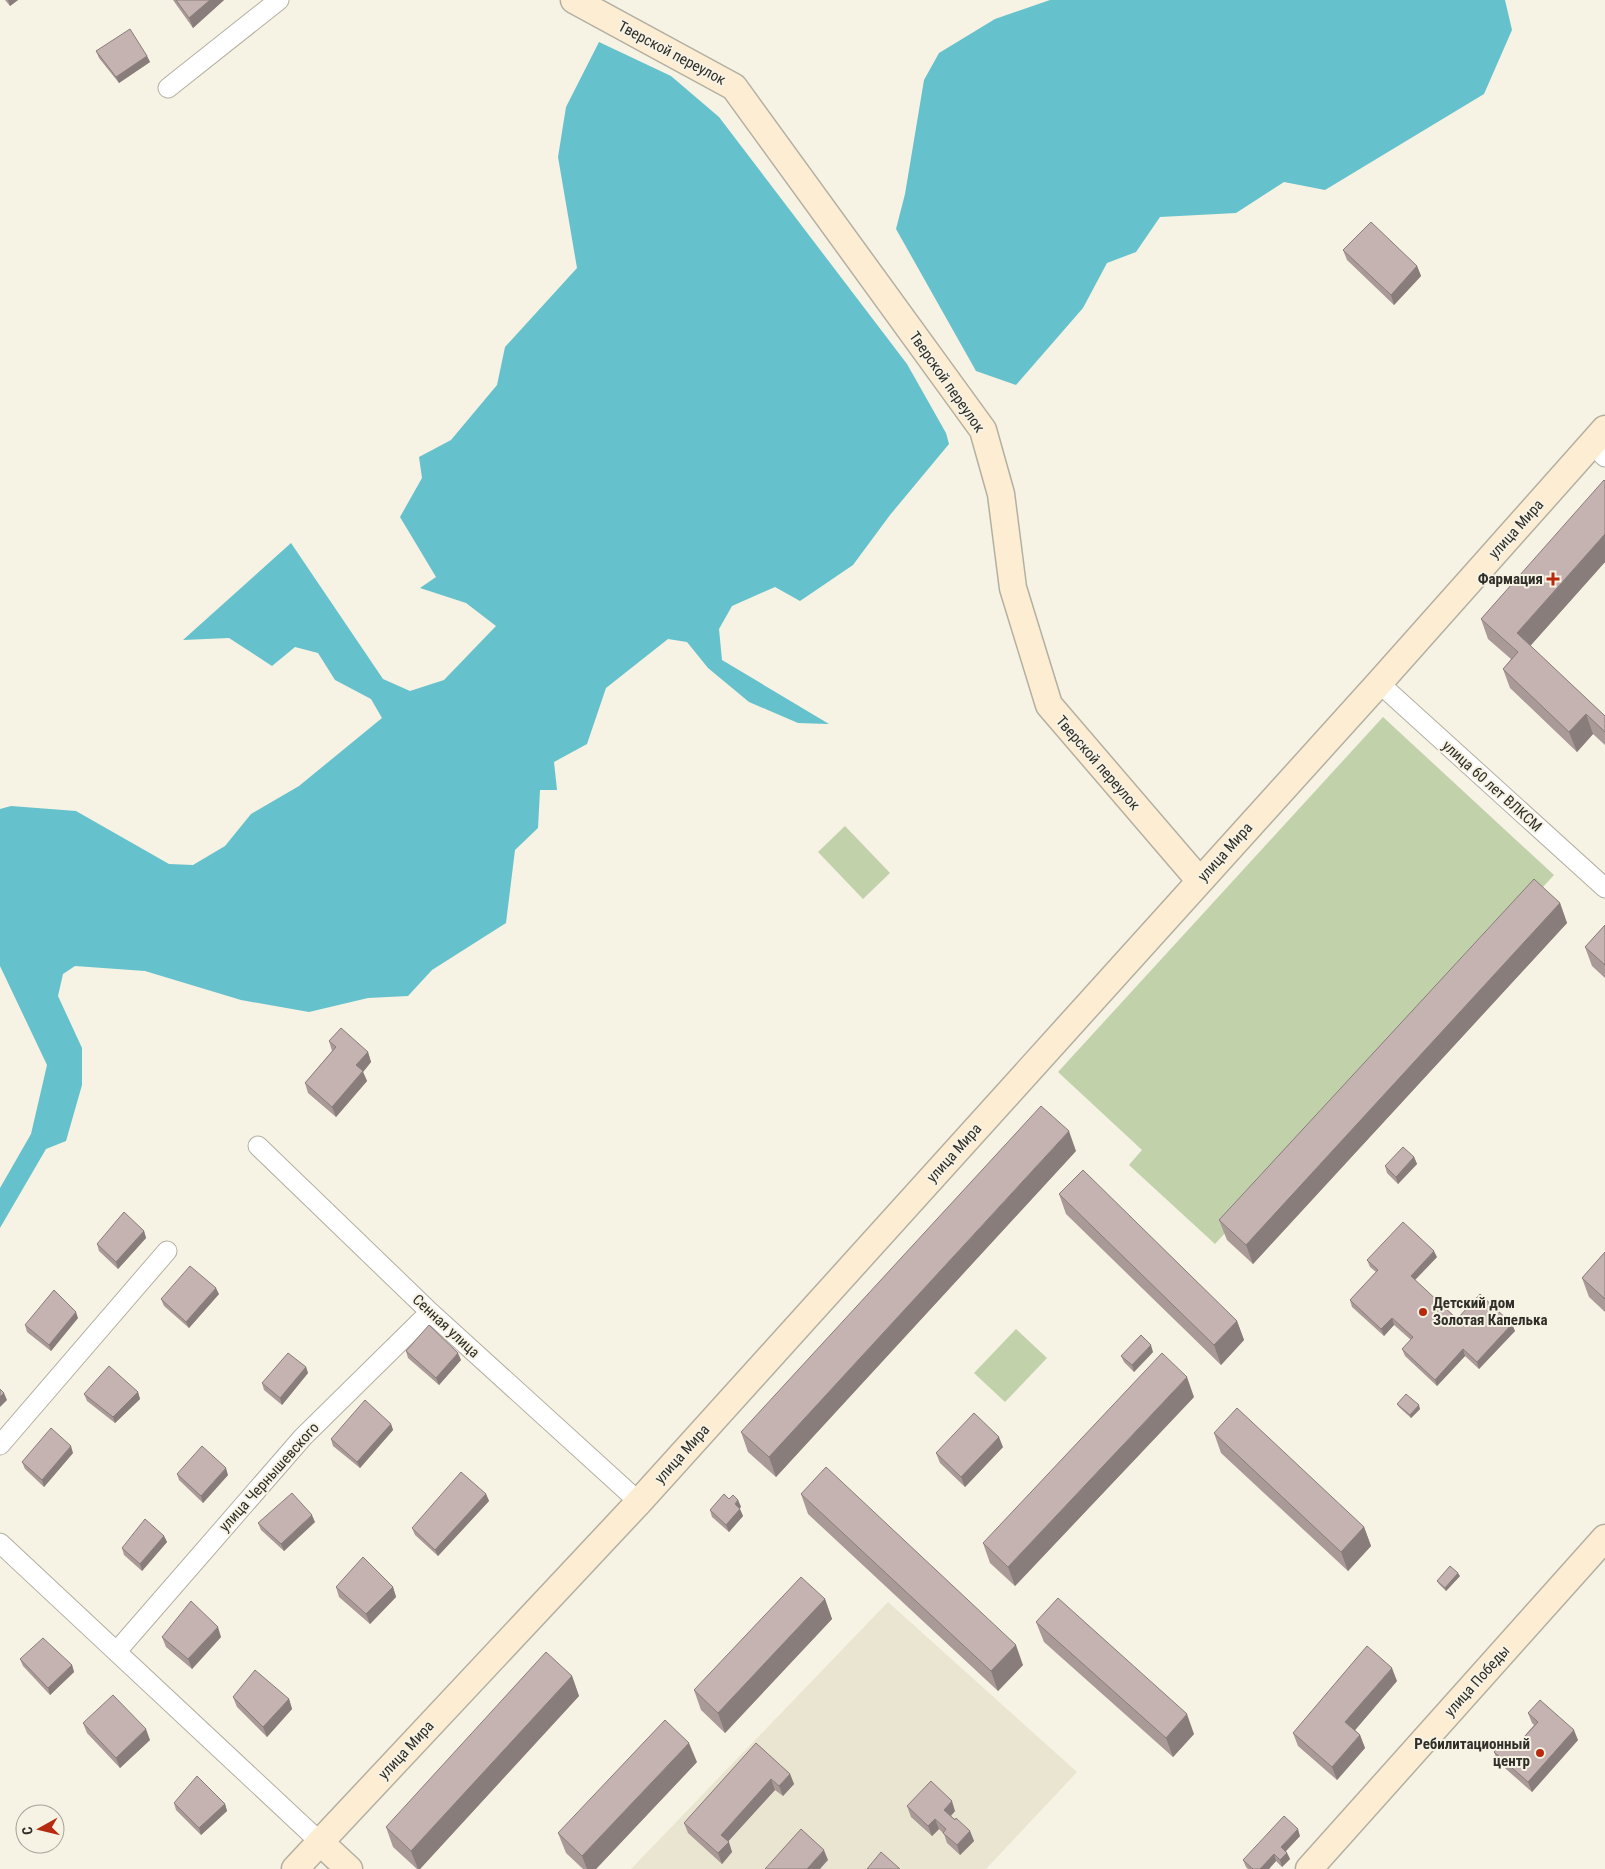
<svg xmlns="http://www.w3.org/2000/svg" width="1605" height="1869" font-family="'Roboto Condensed',sans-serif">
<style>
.built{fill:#eae5d0}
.green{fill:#c1d2aa}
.water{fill:#65c2cc}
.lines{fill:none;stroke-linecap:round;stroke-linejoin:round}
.street-casing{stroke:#b3b0a2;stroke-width:21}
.secondary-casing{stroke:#b3b0a2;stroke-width:29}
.street{stroke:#fff;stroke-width:19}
.secondary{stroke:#fcedd3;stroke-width:26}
.wall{fill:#a99a97}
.shaded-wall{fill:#897d7b}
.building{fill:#c4b3b0;stroke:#897d7b}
.poi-dot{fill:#b62b10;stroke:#f6f2e4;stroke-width:2}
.labels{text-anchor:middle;stroke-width:4;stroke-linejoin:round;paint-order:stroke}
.street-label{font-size:15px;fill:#2f2e28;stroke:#f6f2e4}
.poi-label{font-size:15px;font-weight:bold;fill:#2f2e28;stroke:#f6f2e4;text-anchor:end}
</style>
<rect width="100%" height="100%" fill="#f6f2e4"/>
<path class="built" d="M888,1602l189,170 -91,97h-355z"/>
<path class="green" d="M1383,717l171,158 -339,369 -86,-79 13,-15 -84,-78z
M845,826l45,47 -27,26 -45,-47z
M1016,1329l31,29 -42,44 -31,-29z"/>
<path class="water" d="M1050,0h455l7,30 -28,64 -159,96 -41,-8 -48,31 -76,4 -24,35 -29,11 -24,45 -67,77 -40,-14 -80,-142 9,-35 19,-114 15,-27 56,-34z
M599,42l72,34 48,41 188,247 39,69 3,11 -59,71 -37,50 -53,36 -25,-14 -43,19 -13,23 3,31 107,64 -31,-1 -49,-21 -41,-34 -21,-26 -19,-3 -62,49 -19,56 -33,18 3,28h-17l-2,38 -23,22 -9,73 -74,47 -24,26 -40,2 -59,14 -68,-12 -96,-29 -70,-5 -12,8 -5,22 24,52v37l-16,56 -20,8 -46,79v-40l31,-54 16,-69 -47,-99v-157l11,-3 65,5 93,53 24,1 32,-19 26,-32 48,-28 83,-68 -11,-19 -36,-19 -17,-27 -23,-6 -23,19 -43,-28 -46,2 108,-97 92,136 27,12 34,-11 52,-54 -30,-23 -46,-15 16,-11 -36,-60 22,-39 -3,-21 32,-17 46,-55 8,-38 72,-79 -19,-111 8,-50z"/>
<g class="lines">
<g class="street-casing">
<path id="street" d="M168,88l111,-88
M1592,444l13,13
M1379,683l226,205
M258,1146l172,166 209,190
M0,1445l167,-194
M0,1543l320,299
M117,1651l186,-214 127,-125"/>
</g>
<g class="secondary-casing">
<path id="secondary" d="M574,0l160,87 249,343 18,64 12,94 36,117 151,176
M320,1842l29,27
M295,1869l344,-367 740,-819 226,-254
M1309,1869l296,-331"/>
</g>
<use href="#street" class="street"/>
<use href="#secondary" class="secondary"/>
</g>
<path class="wall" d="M5,0h13l-8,6z
M173,0h51l-31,28z
M96,51l51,5 3,6 -31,21 -20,-25z
M1343,250l74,16 4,10 -27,29 -47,-45z
M1605,481v81l-75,84 75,70v29l-12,-11 -16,18 -67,-64 -7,-19 8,-10 -23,-20 -7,-20z
M1560,903l7,20 -314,341 -26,-24 -8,-20z
M1605,925v53l-13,-12 -7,-19z
M329,1041l39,11 3,10 -8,10 4,9 -31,36 -28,-24 -3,-10 27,-32z
M1076,1151l-300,326 -28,-25 -7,-20z
M1414,1157l3,7 -19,20 -11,-11 -2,-7z
M1059,1194l178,127 7,19 -23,25 -155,-151z
M144,1231l2,7 -28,31 -19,-18 -2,-7z
M1605,1252v60l-16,-15 -7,-19z
M1437,1257l-22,23 42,39 58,12 -36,38 -14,-13 -28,30 -32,-30 -3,-7 9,-9 -17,-15 -10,11 -32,-29 -2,-7 26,-28 -6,-5 -3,-7z
M219,1294l-30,34 -25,-22 -3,-7z
M78,1318l-27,33 -24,-19 -2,-7z
M406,1351l55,9 -22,25 -31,-27z
M1153,1352l-19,20 -10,-10 -3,-6z
M306,1367l2,6 -26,32 -18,-15 -2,-7z
M138,1392l2,7 -25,24 -28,-22 -3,-7z
M1194,1397l-179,189 -25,-23 -7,-20z
M1397,1404l23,5 -9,9 -12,-11z
M391,1424l2,6 -33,38 -27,-22 -2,-7z
M1214,1433l150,94 7,19 -23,25 -127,-118z
M1003,1447l-38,40 -25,-24 -4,-10z
M73,1453l-29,34 -19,-18 -3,-7z
M177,1474l51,1 -25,28 -24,-23z
M486,1494l3,7 -51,55 -23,-21 -3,-7z
M801,1494l222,171 -25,26 -190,-177z
M729,1499l9,1 3,7 -2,1 4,8 -14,16 -17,-15 -2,-7z
M315,1522l-31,29 -23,-21 -3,-7z
M164,1536l3,6 -25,29 -18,-16 -2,-7z
M1460,1576l-14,15 -7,-7 -2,-3z
M336,1587h57l3,10 -26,27 -31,-27z
M825,1599l7,20 -107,114 -24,-23 -7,-20z
M1036,1622l158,112 -21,23 -129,-115z
M162,1637h59l-29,32 -26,-22z
M20,1659l52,6 2,7 -24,23 -27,-29z
M572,1676l7,20 -159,173h-3l-24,-22 -7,-20z
M1397,1681l-42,49 5,5 5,13 -28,32 -39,-34 -5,-13z
M233,1697l56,2 3,10 -25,28 -30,-30z
M1528,1713l50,27 -46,52 -34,-30 -4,-10 21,-5 19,-22 -2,-2z
M83,1723l67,17 -30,28 -33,-35z
M756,1743l34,31 4,10 -11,12 -8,-6 -47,51 4,11 -10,12 -34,-31 -4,-10z
M697,1762l-101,107h-13l-17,-16 -8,-20z
M174,1803l51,1 2,7 -26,24 -25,-25z
M907,1806l48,5 -4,5 19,15 4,10 -14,14 -13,-12 -3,-9 -5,-5 -7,7 -21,-19z
M1300,1836l-14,15 4,8 -8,8 -6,-6 -7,8h-21l-2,-2 -3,-7z"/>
<path class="shaded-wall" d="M8,0h10l-8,6z
M210,0h14l-31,28 -4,-10z
M147,56l3,6 -31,21 -3,-6z
M1417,266l4,10 -27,29 -3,-10z
M1605,534v28l-81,91 -7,-20z
M1586,714l7,20 -16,18 -8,-20z
M1560,903l7,20 -314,341 -7,-19z
M368,1052l3,10 -8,10 4,9 -31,36 -4,-10 24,-42z
M1069,1131l7,20 -300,326 -7,-20z
M1414,1157l3,7 -19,20 -2,-7z
M144,1231l2,7 -28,31 -2,-7z
M1434,1251l3,6 -24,25 -2,-6z
M216,1288l3,6 -30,34 -3,-6z
M76,1312l2,6 -27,33 -2,-6z
M1392,1318l2,7 -10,11 -3,-7z
M1237,1321l7,19 -23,25 -7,-20z
M1512,1324l3,7 -36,38 -2,-7z
M1151,1345l2,7 -19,20 -2,-7z
M1463,1349l2,7 -28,30 -2,-6z
M458,1353l3,7 -22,25 -3,-7z
M306,1367l2,6 -26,32 -2,-7z
M1187,1377l7,20 -179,189 -7,-19z
M138,1392l2,7 -25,24 -2,-6z
M4,1393l3,7 -7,7v-10z
M1419,1405l1,4 -9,9 -1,-3z
M391,1424l2,6 -33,38 -3,-6z
M999,1437l4,10 -38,40 -4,-10z
M71,1446l2,7 -29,34 -2,-7z
M226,1468l2,7 -25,28 -2,-7z
M486,1494l3,7 -51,55 -3,-6z
M738,1500l3,7 -4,4 -2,-7z
M740,1509l3,7 -14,16 -3,-7z
M312,1515l3,7 -31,29 -3,-7z
M1364,1527l7,19 -23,25 -7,-19z
M164,1536l3,6 -25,29 -2,-7z
M1458,1573l2,3 -14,15 -1,-3z
M393,1587l3,10 -26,27 -4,-10z
M825,1599l7,20 -107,114 -7,-20z
M218,1627l3,10 -29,32 -4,-10z
M1016,1645l7,20 -25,26 -7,-20z
M72,1665l2,7 -24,23 -2,-7z
M1392,1668l5,13 -47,55 -5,-14z
M572,1676l7,20 -159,173h-2l-7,-18z
M289,1699l3,10 -25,28 -4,-10z
M1187,1714l7,20 -21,23 -7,-19z
M146,1729l4,11 -30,28 -4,-10z
M1574,1730l4,10 -46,52 -4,-10z
M1360,1735l5,13 -28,32 -5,-13z
M689,1743l8,19 -101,107h-9l-5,-13z
M790,1774l4,10 -11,12 -4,-10z
M771,1779l4,11 -50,55 -4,-10z
M952,1801l3,10 -8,9 -3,-10z
M225,1804l2,7 -26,24 -2,-7z
M935,1819l4,10 -7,7 -4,-10z
M1298,1829l2,7 -16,17 -3,-6z
M970,1831l4,10 -14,14 -3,-10z
M729,1842l3,10 -10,12 -4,-11z
M824,1850l4,10 -8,9h-13z
M1287,1853l3,6 -8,8 -2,-7z
M1274,1854l2,7 -7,8h-9z"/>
<path class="building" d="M176,0h34l-21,18z
M130,29l17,27 -31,21 -20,-26z
M1371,222l46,44 -26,29 -48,-45z
M1604,480l1,1v53l-88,99 88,83v16l-19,-18 -17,18 -66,-63 15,-17 -37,-33z
M1534,879l26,24 -314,342 -27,-25z
M1605,925v40l-20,-18z
M341,1028l27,24 -12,13 7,6 -31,36 -27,-24 31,-36 -7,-6z
M1041,1106l28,25 -300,326 -28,-25z
M1403,1147l11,10 -18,20 -11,-11z
M1083,1170l154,151 -23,24 -155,-151z
M124,1212l20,19 -28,31 -19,-18z
M1403,1222l31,29 -23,25 46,43 23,-25 32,30 -35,38 -14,-13 -28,31 -33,-31 11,-12 -21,-19 -11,11 -31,-29 28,-30 -11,-10z
M1605,1252v47l-23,-21z
M190,1266l26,22 -30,34 -25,-23z
M54,1290l22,22 -27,33 -24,-20z
M429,1325l29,28 -22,25 -30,-27z
M1141,1335l10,10 -19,20 -11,-9z
M288,1353l18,14 -26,31 -18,-15z
M1162,1353l25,24 -179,190 -25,-24z
M109,1366l29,26 -25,25 -29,-23z
M0,1389l4,4 -4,4z
M1406,1394l13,11 -9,10 -13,-11z
M365,1400l26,24 -34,38 -26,-23z
M1237,1408l127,119 -23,25 -127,-119z
M974,1413l25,24 -38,40 -25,-24z
M51,1428l20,18 -29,34 -20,-18z
M202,1446l24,22 -25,28 -24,-22z
M826,1467l190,178 -25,26 -190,-177z
M461,1472l25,22 -51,56 -23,-22z
M292,1493l20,22 -31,29 -23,-21z
M724,1494l5,5 4,-4 5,5 -3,4 5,5 -14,16 -16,-15z
M145,1519l19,17 -24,28 -18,-16z
M363,1557l30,30 -27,27 -30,-27z
M1450,1566l8,7 -13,15 -8,-7z
M801,1577l24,22 -107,114 -24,-23z
M1058,1598l129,116 -21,24 -130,-116z
M191,1601l27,26 -30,32 -26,-22z
M43,1638l29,27 -24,23 -28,-29z
M1367,1646l25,22 -47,54 15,13 -28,32 -39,-34z
M546,1652l26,24 -161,175 -25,-24z
M255,1670l34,29 -26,28 -30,-30z
M113,1695l33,34 -30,29 -33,-35z
M1540,1700l34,30 -46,52 -34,-30 11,-13 10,8 23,-25 -10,-9z
M665,1720l24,23 -107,113 -24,-23z
M756,1743l34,31 -11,12 -8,-7 -50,56 8,7 -11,11 -34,-30z
M197,1776l28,28 -26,24 -25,-25z
M931,1781l21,20 -8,9 11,10 1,-2 14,13 -13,14 -14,-12 3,-4 -11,-10 -7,7 -21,-20z
M1284,1816l14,13 -17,18 6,6 -7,7 -6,-6 -14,15h-7l-10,-9z
M801,1829l23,21 -17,19h-42z
M881,1852l19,17h-33z"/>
<g class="poi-dot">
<path d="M1550.5 571.5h5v5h5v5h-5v5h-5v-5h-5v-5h5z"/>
<circle cx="1423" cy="1312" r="5"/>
<circle cx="1540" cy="1753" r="5"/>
</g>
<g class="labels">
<g class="street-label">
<text transform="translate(672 53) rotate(28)" y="5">Тверской переулок</text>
<text transform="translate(947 382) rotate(55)" y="5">Тверской переулок</text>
<text transform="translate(1516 529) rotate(-48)" y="5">улица Мира</text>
<text transform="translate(1098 763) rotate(49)" y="5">Тверской переулок</text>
<text transform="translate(1492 786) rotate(42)" y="5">улица 60 лет ВЛКСМ</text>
<text transform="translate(1225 852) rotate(-48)" y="5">улица Мира</text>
<text transform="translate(954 1153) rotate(-48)" y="5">улица Мира</text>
<text transform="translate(446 1326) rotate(43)" y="5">Сенная улица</text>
<text transform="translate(682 1454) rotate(-48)" y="5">улица Мира</text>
<text transform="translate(269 1477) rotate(-48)" y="5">улица Чернышевского</text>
<text transform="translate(1477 1681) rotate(-48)" y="5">улица Победы</text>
<text transform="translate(406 1750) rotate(-47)" y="5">улица Мира</text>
</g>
<g class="poi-label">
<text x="1543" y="584">Фармация</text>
<text x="1433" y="1308" text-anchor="start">Детский дом<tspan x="1433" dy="17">Золотая Капелька</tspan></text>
<text x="1530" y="1749">Ребилитационный<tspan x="1530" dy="17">центр</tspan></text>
</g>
</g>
<g transform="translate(40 1829) rotate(262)"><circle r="24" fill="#f6f2e4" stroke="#a6a499"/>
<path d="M0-4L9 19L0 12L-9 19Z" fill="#b62b10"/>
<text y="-8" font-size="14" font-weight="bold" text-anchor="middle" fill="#2f2e28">С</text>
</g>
</svg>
